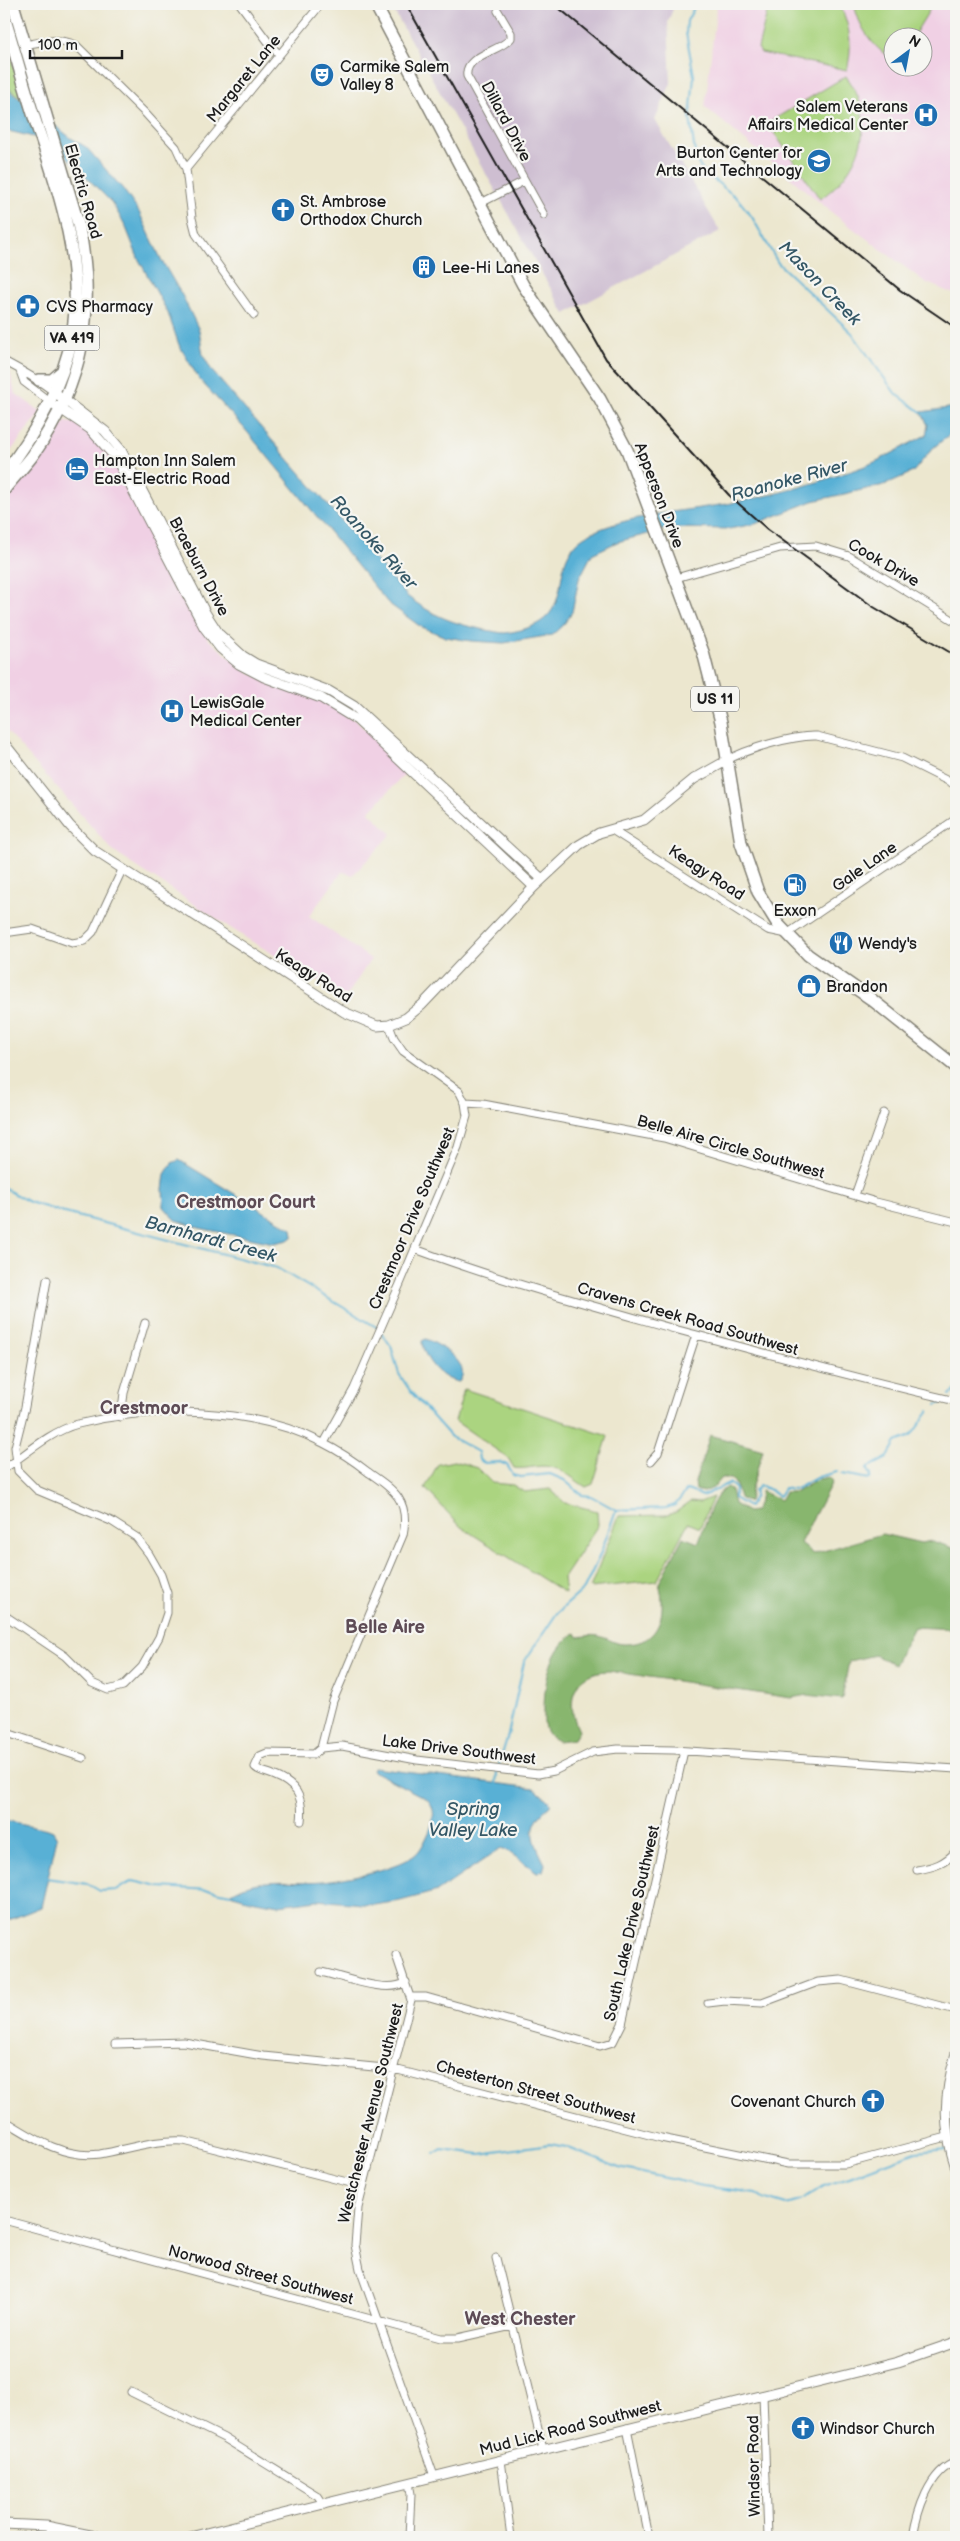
<svg xmlns="http://www.w3.org/2000/svg" width="960" height="2541" font-family="'Balsamiq Sans',sans-serif">
<style>
.built{fill:#f0d0e4;fill-rule:evenodd}
.industrial{fill:#cebed1}
.green{fill:#abd480;stroke:#64784e}
.forest{fill:#88b66e;stroke:#526945}
.water{fill:#58b0d5;stroke:#3a6678}
.lines{fill:none;stroke-linecap:round;stroke-linejoin:round}
.stream{stroke:#58b0d5;stroke-width:2}
.minor-casing{stroke:#848276;stroke-width:9}
.tertiary-casing{stroke:#848276;stroke-width:11}
.primary-casing{stroke:#848276;stroke-width:14}
.minor{stroke:#fff;stroke-width:7}
.tertiary{stroke:#fff;stroke-width:9}
.primary{stroke:#fff;stroke-width:11}
.rail{stroke:#1c1c1c;stroke-width:2}
.labels{text-anchor:middle;stroke-width:4.5;stroke-linejoin:round;paint-order:stroke}
.shield{fill:#f6f6f2;stroke:#5d5d5c;stroke-width:1}
.shield-label{font-size:15px;font-weight:bold;fill:#1c1c1c}
.poi-label{font-size:16px;fill:#1c1c1c;stroke:#f6f6f2;text-anchor:start}
.street-label{font-size:16px;fill:#1c1c1c;stroke:#f6f6f2}
.water-label{font-size:18px;font-style:italic;fill:#345766;stroke:#f6f6f2}
.neighbourhood-label{font-size:18px;font-weight:bold;fill:#5d4b55;stroke:#f6f6f2}
</style>
<rect width="100%" height="100%" fill="#f6f6f2"/>
<filter id="ink" filterUnits="userSpaceOnUse"><feTurbulence type="fractalNoise" baseFrequency=".02" numOctaves="2"/><feDisplacementMap in="SourceGraphic" scale="10" xChannelSelector="R" yChannelSelector="G"/><feConvolveMatrix kernelMatrix="1 2 1 2 8 2 1 2 1" color-interpolation-filters="sRGB"/></filter>
<filter id="wash" filterUnits="userSpaceOnUse"><feTurbulence type="fractalNoise" baseFrequency=".0096" numOctaves="4" result="noise"/><feDisplacementMap in="SourceGraphic" scale="20" xChannelSelector="R" yChannelSelector="G"/><feGaussianBlur stdDeviation="1.12" result="paint"/><feColorMatrix in="noise" values="0 0 0 0 0 0 0 0 0 0 0 0 0 0 0 0 0 1.4 0 .05"/><feComposite in="paint" operator="in"/></filter>
<g filter="url(#wash)">
<rect width="100%" height="100%" fill="#ece7cf"/>
<path class="built" d="M717,4h239v291l-31,-13 -90,-67 -130,-108zM892,38h30v30h-30z
M4,365l5,2 6,26 26,19 -37,48z
M65,422l11,1 17,14 21,25 95,178 38,32 79,30 30,19 52,50 -39,41 23,22 -39,41 -11,-3 -33,44 62,43 -25,38 -100,-59 -132,-86 -110,-124v-225z"/>
<path class="industrial" d="M390,4h285l-7,18 3,61 -16,37 65,111 -155,83z"/>
<path class="green" d="M769,4h70c11,20 14,43 8,66l-86,-17 -3,-5z
M854,4h79l-20,33 -21,1v21c-20,-12 -33,-32 -38,-55z
M4,35l20,65 -20,-16z
M846,76c33,43 15,95 -26,123l-50,-72 1,-6z
M464,1389l144,47 -15,48 -7,3c-12,-7 -22,-18 -36,-20 -12,-3 -23,3 -36,1l-6,-10 -53,-37z
M455,1461l22,7 15,15 21,2 11,7 26,-3 15,14 32,8 1,14 -35,53 2,15 -104,-66 -36,-39 13,-24z
M713,1497l-13,31 -12,-5 -31,58 -67,7 29,-72 49,-1 8,-3 15,-11 9,1z"/>
<path class="forest" d="M710,1435l53,15 -12,39 -2,13 -10,-4c-3,-11 -2,-21 -17,-20l-9,10 -10,4 -7,-2 -1,-8z
M829,1477l3,5 -32,61 13,11 69,-20 39,9 11,-2 24,8v80l-42,-2 -20,38 -19,-10 -26,6 -7,38 -35,-4 -16,3 -182,-27c-37,0 -44,31 -30,60l-5,8 -16,2c-3,-2 -8,-4 -10,-7 -5,-6 -4,-15 -4,-22 0,-27 5,-65 32,-79l2,4c8,-1 16,-3 24,0 7,2 14,7 22,7 37,1 43,-32 35,-61l24,-46 15,6c8,-18 13,-47 29,-56l4,3 3,14 14,8 7,-1 5,-12 1,-8 19,9 5,-8h11l23,-13z"/>
<path class="water" d="M4,86l67,52 15,9 37,42 16,23 23,49 21,36 16,33 4,25 9,16 195,225c26,20 47,28 79,34 6,1 13,3 19,3 87,-11 30,-76 88,-101 44,-19 97,-21 144,-30 43,-8 87,-21 128,-36 21,-8 41,-21 61,-31l2,-10 -7,-13 35,-5v22l-24,20 -19,23 -29,13 -71,16 -58,23 -26,5 -58,-1 -54,14 -25,12 -13,25 -7,33 -8,12 -12,11 -48,8 -33,-2 -25,-4 -25,-10 -33,-24 -144,-175 -45,-49 -20,-34 -11,-32 -30,-55 -13,-33 -13,-22 -51,-52 -19,-12 -38,-9z
M179,1160l113,69 1,7 -5,4 -14,3 -75,-15 -23,-8 -12,-13 -1,-18 2,-15 7,-11z
M426,1339c14,6 47,25 33,43 -18,-2 -36,-23 -37,-41z
M374,1768l160,20 16,14v4c-25,19 -17,34 -5,58l-2,7 -6,1 -31,-22 -5,-2 -63,43 -38,10 -26,4 -57,-5 -38,5 -29,-5 -20,-6c28,-19 61,-10 93,-13 21,-2 80,-13 94,-28 5,-5 10,-16 13,-23 4,-13 6,-21 -3,-31l-54,-28z
M4,1820l44,9 5,2 4,7 -16,69 -37,15z"/>
<g class="lines">
<path class="stream" d="M696,4l-9,17 -1,12 8,43 -4,42 6,42 6,10 36,29 14,18 26,46 74,70 43,60 26,19
M4,1188l25,14 36,11 212,55 101,60
M381,1332l10,14 8,28 12,18 40,45 27,15 1,8 6,3 14,-1 8,3 6,10 8,2 29,-3 14,6 18,15 9,1 25,14 50,-2 9,-3 12,-15 16,6 26,-13 6,5 -1,10 15,9 6,-12 -1,-4 5,-5 10,3 10,7 5,-8 12,1 22,-12 19,-5
M949,1396l7,-6
M936,1405l5,-2
M842,1474l28,5 1,-4 -4,-7 20,-10 9,-16 15,-6 18,-25
M498,1768l10,-33 16,-73 33,-49 27,-24 16,-34 16,-45
M496,1785l1,-13
M46,1878l42,6 12,7 16,-1 17,-9 26,6 52,3 20,4
M434,2154l8,-5 38,5 70,-10 16,3 53,21 84,18 53,7 7,5 23,7 14,-4 24,-15 92,-34 32,-3"/>
</g>
</g>
<g filter="url(#ink)">
<g class="lines">
<g class="minor-casing">
<path id="minor" d="M240,4l32,43 7,7
M498,11l13,22v5c-11,14 -47,17 -44,38l77,139
M24,45c17,-3 35,-8 52,0l69,68 31,34 10,22 6,49 4,16 58,81
M186,169l135,-165
M479,204l45,-23
M4,361c17,9 33,18 49,30
M20,371l4,11 25,19
M676,578l104,-30 36,-2 33,10 107,66
M726,761c20,-12 68,-26 91,-25l85,22 54,27
M612,830l156,100 19,4 169,-115
M4,933l28,-4 40,14 12,-2 9,-9 29,-62
M465,1103l18,1 181,34 212,64 80,20
M855,1195l29,-82
M415,1249c86,32 175,56 263,81 93,25 185,50 278,71
M121,1417l3,-24 21,-70
M324,1443l30,-54 46,-105 58,-137 9,-31 -2,-13 -6,-12 -56,-40 -9,-13 -5,-13
M651,1461l7,-8 38,-118
M4,1469c22,-15 47,-38 74,-45 75,-19 175,-17 245,19 16,8 31,18 45,29 26,18 42,28 35,63l-70,166 -12,47
M4,1615l61,41 27,27 16,7 15,-4 19,-19 17,-30 8,-24v-20l-6,-18 -12,-21 -13,-17 -25,-16 -74,-31 -19,-19 -3,-24 10,-40 22,-127
M4,1732l79,26
M301,1821c3,-25 -5,-37 -28,-46 -7,-3 -13,-3 -18,-8l5,-11 7,-3 47,1 7,-6 21,-2 75,14 121,14 16,-3 39,-19 25,-3 56,1 282,19
M917,1870c17,-3 28,-6 39,-19
M396,1955l15,45 -53,208 -3,37 5,24 74,207
M321,1972c21,4 67,23 85,10
M411,1997h15l174,49 13,-4 9,-18 62,-273
M708,2003l17,-2 37,2 56,-21 23,-2 115,30
M115,2044l69,-2 79,14 131,13 267,69 127,26h57l102,-27
M4,2120c29,18 60,39 96,34 29,-5 55,-15 84,-13l179,45
M4,2220l437,118h17l54,-12
M496,2258l47,191
M131,2392l93,46 94,58 6,9
M763,2395l5,142
M627,2428l22,109
M501,2460l10,77
M409,2483l2,11 -2,43
M913,2537c4,-25 16,-66 43,-75"/>
</g>
<g class="tertiary-casing">
<path id="tertiary" d="M53,391l52,40 16,19 85,164 13,20 24,22 13,8 73,27 25,15 188,173
M56,406l34,23 26,29 88,169 16,21 19,16 25,13 57,21 36,22 177,167
M4,743l66,83 25,25 249,161 33,14 12,-1 17,-7 16,-13 112,-118 45,-42 20,-12 45,-13 50,-41 32,-18
M956,2053c-12,42 -14,73 0,115
M4,2524l42,2 54,11
M190,2537l708,-175 58,-20"/>
</g>
<g class="primary-casing">
<path id="primary" d="M375,4l148,281 77,114 27,51 76,202 18,70 20,121 17,49 19,31 31,32 63,44 85,68
M4,16c12,39 22,78 35,116 22,64 45,136 33,204 -9,49 -38,100 -68,138
M39,380h13l8,-7
M4,490c9,-12 20,-23 29,-35 51,-72 64,-147 45,-232l-65,-219"/>
</g>
<use href="#minor" class="minor"/>
<use href="#tertiary" class="tertiary"/>
<use href="#primary" class="primary"/>
<path class="rail" d="M406,4l200,355 123,136 38,34 105,77 84,50
M554,4l346,286 56,38"/>
</g>
</g>
<defs>
<g id="theatre-disc" transform="scale(1.25)"><circle r="9.5" fill="#1f6fb2" stroke="#f6f6f2"/><path d="M-5-5.5Q0-4 5-5.5V0Q5 5 0 6Q-5 5-5 0ZM-3.3-2.5H-1v1.5H-3.3ZM1-2.5H3.3v1.5H1ZM-2.8 1Q0 5.5 2.8 1Z" fill="#fff"/></g>
<g id="hospital-disc" transform="scale(1.25)"><circle r="9.5" fill="#1f6fb2" stroke="#f6f6f2"/><path d="M-5-5h3v3.5h4V-5h3V5h-3V1.5h-4V5h-3Z" fill="#fff"/></g>
<g id="school-disc" transform="scale(1.25)"><circle r="9.5" fill="#1f6fb2" stroke="#f6f6f2"/><path d="M0-5L7-2L0 1L-7-2ZM-4 1L0 2.5L4 1V4Q0 6-4 4Z" fill="#fff"/></g>
<g id="church-disc" transform="scale(1.25)"><circle r="9.5" fill="#1f6fb2" stroke="#f6f6f2"/><path d="M-1.2-6h2.4v3.5h3.3v2.4h-3.3V6h-2.4V-.1h-3.3v-2.4h3.3Z" fill="#fff"/></g>
<g id="building-disc" transform="scale(1.25)"><circle r="9.5" fill="#1f6fb2" stroke="#f6f6f2"/><path d="M-4-6H4V6H1V3H-1V6H-4ZM-2.5-4.3h1.7v1.8h-1.7ZM.8-4.3h1.7v1.8H.8ZM-2.5-1h1.7V.8h-1.7ZM.8-1h1.7V.8H.8Z" fill="#fff"/></g>
<g id="pharmacy-disc" transform="scale(1.25)"><circle r="9.5" fill="#1f6fb2" stroke="#f6f6f2"/><path d="M-2-6h4v4h4v4h-4v4h-4v-4h-4v-4h4Z" fill="#fff"/></g>
<g id="hotel-disc" transform="scale(1.25)"><circle r="9.5" fill="#1f6fb2" stroke="#f6f6f2"/><path d="M-6-4.5h1.5V1H6V5H4.5V3h-9V5H-6ZM-4 0a1.8 1.8 0 1 1 3.6 0ZM.5 0V-2.5h3Q6-2.5 6 0Z" fill="#fff"/></g>
<g id="fuel-disc" transform="scale(1.25)"><circle r="9.5" fill="#1f6fb2" stroke="#f6f6f2"/><path d="M-5.5-6h7V0h2V4h1.3V-2.5L3-4.5l.8-.8L6-3V5H2.5V1h-1V6h-7ZM-4.2-4.7v3.2H.2V-4.7Z" fill="#fff"/></g>
<g id="restaurant-disc" transform="scale(1.25)"><circle r="9.5" fill="#1f6fb2" stroke="#f6f6f2"/><path d="M-5-6h1v4h1v-4h1v4h1v-4h1v5L-1.5 .5V6h-2V.5L-5-1ZM5-6V6H3V1.5H1.5Q1.5-4 5-6Z" fill="#fff"/></g>
<g id="shop-disc" transform="scale(1.25)"><circle r="9.5" fill="#1f6fb2" stroke="#f6f6f2"/><path d="M-5-2.5h2.3a2.7 3.5 0 0 1 5.4 0H5L5.5 6h-11ZM-1.5-2.5h3a1.5 2.3 0 0 0-3 0Z" fill="#fff"/></g>
</defs>
<g fill-rule="evenodd">
<use href="#theatre-disc" x="322" y="75"/>
<use href="#hospital-disc" x="926" y="115"/>
<use href="#school-disc" x="819" y="161"/>
<use href="#church-disc" x="283" y="210"/>
<use href="#building-disc" x="424" y="267"/>
<use href="#pharmacy-disc" x="28" y="306"/>
<use href="#hotel-disc" x="77" y="469"/>
<use href="#hospital-disc" x="172" y="711"/>
<use href="#fuel-disc" x="795" y="885"/>
<use href="#restaurant-disc" x="841" y="943"/>
<use href="#shop-disc" x="809" y="986"/>
<use href="#church-disc" x="873" y="2101"/>
<use href="#church-disc" x="803" y="2428"/>
</g>
<g class="labels">
<g class="shield">
<rect x="44.5" y="325.5" width="55" height="25" rx="4"/>
<rect x="691" y="686.5" width="48" height="25" rx="4"/>
</g>
<g class="shield-label">
<text x="72" y="343">VA 419</text>
<text x="715" y="704">US 11</text>
</g>
<g class="poi-label">
<text x="340" y="72">Carmike Salem<tspan x="340" dy="18">Valley 8</tspan></text>
<text x="908" y="112" text-anchor="end">Salem Veterans<tspan x="908" dy="18">Affairs Medical Center</tspan></text>
<text x="802" y="158" text-anchor="end">Burton Center for<tspan x="802" dy="18">Arts and Technology</tspan></text>
<text x="300" y="207">St. Ambrose<tspan x="300" dy="18">Orthodox Church</tspan></text>
<text x="442" y="273">Lee-Hi Lanes</text>
<text x="46" y="312">CVS Pharmacy</text>
<text x="94" y="466">Hampton Inn Salem<tspan x="94" dy="18">East-Electric Road</tspan></text>
<text x="190" y="708">LewisGale<tspan x="190" dy="18">Medical Center</tspan></text>
<text x="795" y="916" text-anchor="middle">Exxon</text>
<text x="858" y="949">Wendy's</text>
<text x="826" y="992">Brandon</text>
<text x="856" y="2107" text-anchor="end">Covenant Church</text>
<text x="820" y="2434">Windsor Church</text>
</g>
<g class="street-label">
<text transform="translate(243 78) rotate(-51)" y="6">Margaret Lane</text>
<text transform="translate(507 121) rotate(62)" y="6">Dillard Drive</text>
<text transform="translate(84 191) rotate(74)" y="6">Electric Road</text>
<text transform="translate(660 495) rotate(69)" y="6">Apperson Drive</text>
<text transform="translate(884 562) rotate(30)" y="6">Cook Drive</text>
<text transform="translate(200 566) rotate(62)" y="6">Braeburn Drive</text>
<text transform="translate(864 866) rotate(-35)" y="6">Gale Lane</text>
<text transform="translate(707 872) rotate(33)" y="6">Keagy Road</text>
<text transform="translate(314 975) rotate(32)" y="6">Keagy Road</text>
<text transform="translate(731 1146) rotate(16)" y="6">Belle Aire Circle Southwest</text>
<text transform="translate(411 1218) rotate(-67)" y="6">Crestmoor Drive Southwest</text>
<text transform="translate(688 1318) rotate(16)" y="6">Cravens Creek Road Southwest</text>
<text transform="translate(459 1749) rotate(7)" y="6">Lake Drive Southwest</text>
<text transform="translate(631 1923) rotate(-77)" y="6">South Lake Drive Southwest</text>
<text transform="translate(536 2091) rotate(15)" y="6">Chesterton Street Southwest</text>
<text transform="translate(370 2113) rotate(-76)" y="6">Westchester Avenue Southwest</text>
<text transform="translate(261 2274) rotate(15)" y="6">Norwood Street Southwest</text>
<text transform="translate(570 2427) rotate(-14)" y="6">Mud Lick Road Southwest</text>
<text transform="translate(753 2466) rotate(-91)" y="6">Windsor Road</text>
</g>
<g class="water-label">
<text transform="translate(820 283) rotate(46)" y="6">Mason Creek</text>
<text transform="translate(789 480) rotate(-15)" y="6">Roanoke River</text>
<text transform="translate(374 542) rotate(48)" y="6">Roanoke River</text>
<text transform="translate(211 1239) rotate(15)" y="6">Barnhardt Creek</text>
<text x="473" y="1815">Spring<tspan x="473" dy="21">Valley Lake</tspan></text>
</g>
<g class="neighbourhood-label">
<text x="246" y="1208">Crestmoor Court</text>
<text x="144" y="1414">Crestmoor</text>
<text x="385" y="1633">Belle Aire</text>
<text x="520" y="2325">West Chester</text>
</g>
</g>
<rect width="960" height="2541" fill="none" stroke="#f6f6f2" stroke-width="20"/>
<g transform="translate(908 52) rotate(32)"><circle r="24" fill="#f6f6f2" stroke="#9f9f9c"/>
<path d="M0-4L9 19L0 12L-9 19Z" fill="#1f6fb2"/>
<text y="-8" font-size="14" font-weight="bold" text-anchor="middle" fill="#1c1c1c">N</text>
</g>
<path d="M30 50v8h92v-8" fill="none" stroke="#1c1c1c" stroke-width="2.5"/>
<text x="38" y="50" font-size="15" fill="#1c1c1c" stroke="#f6f6f2" stroke-width="4" paint-order="stroke">100 m</text>
</svg>
